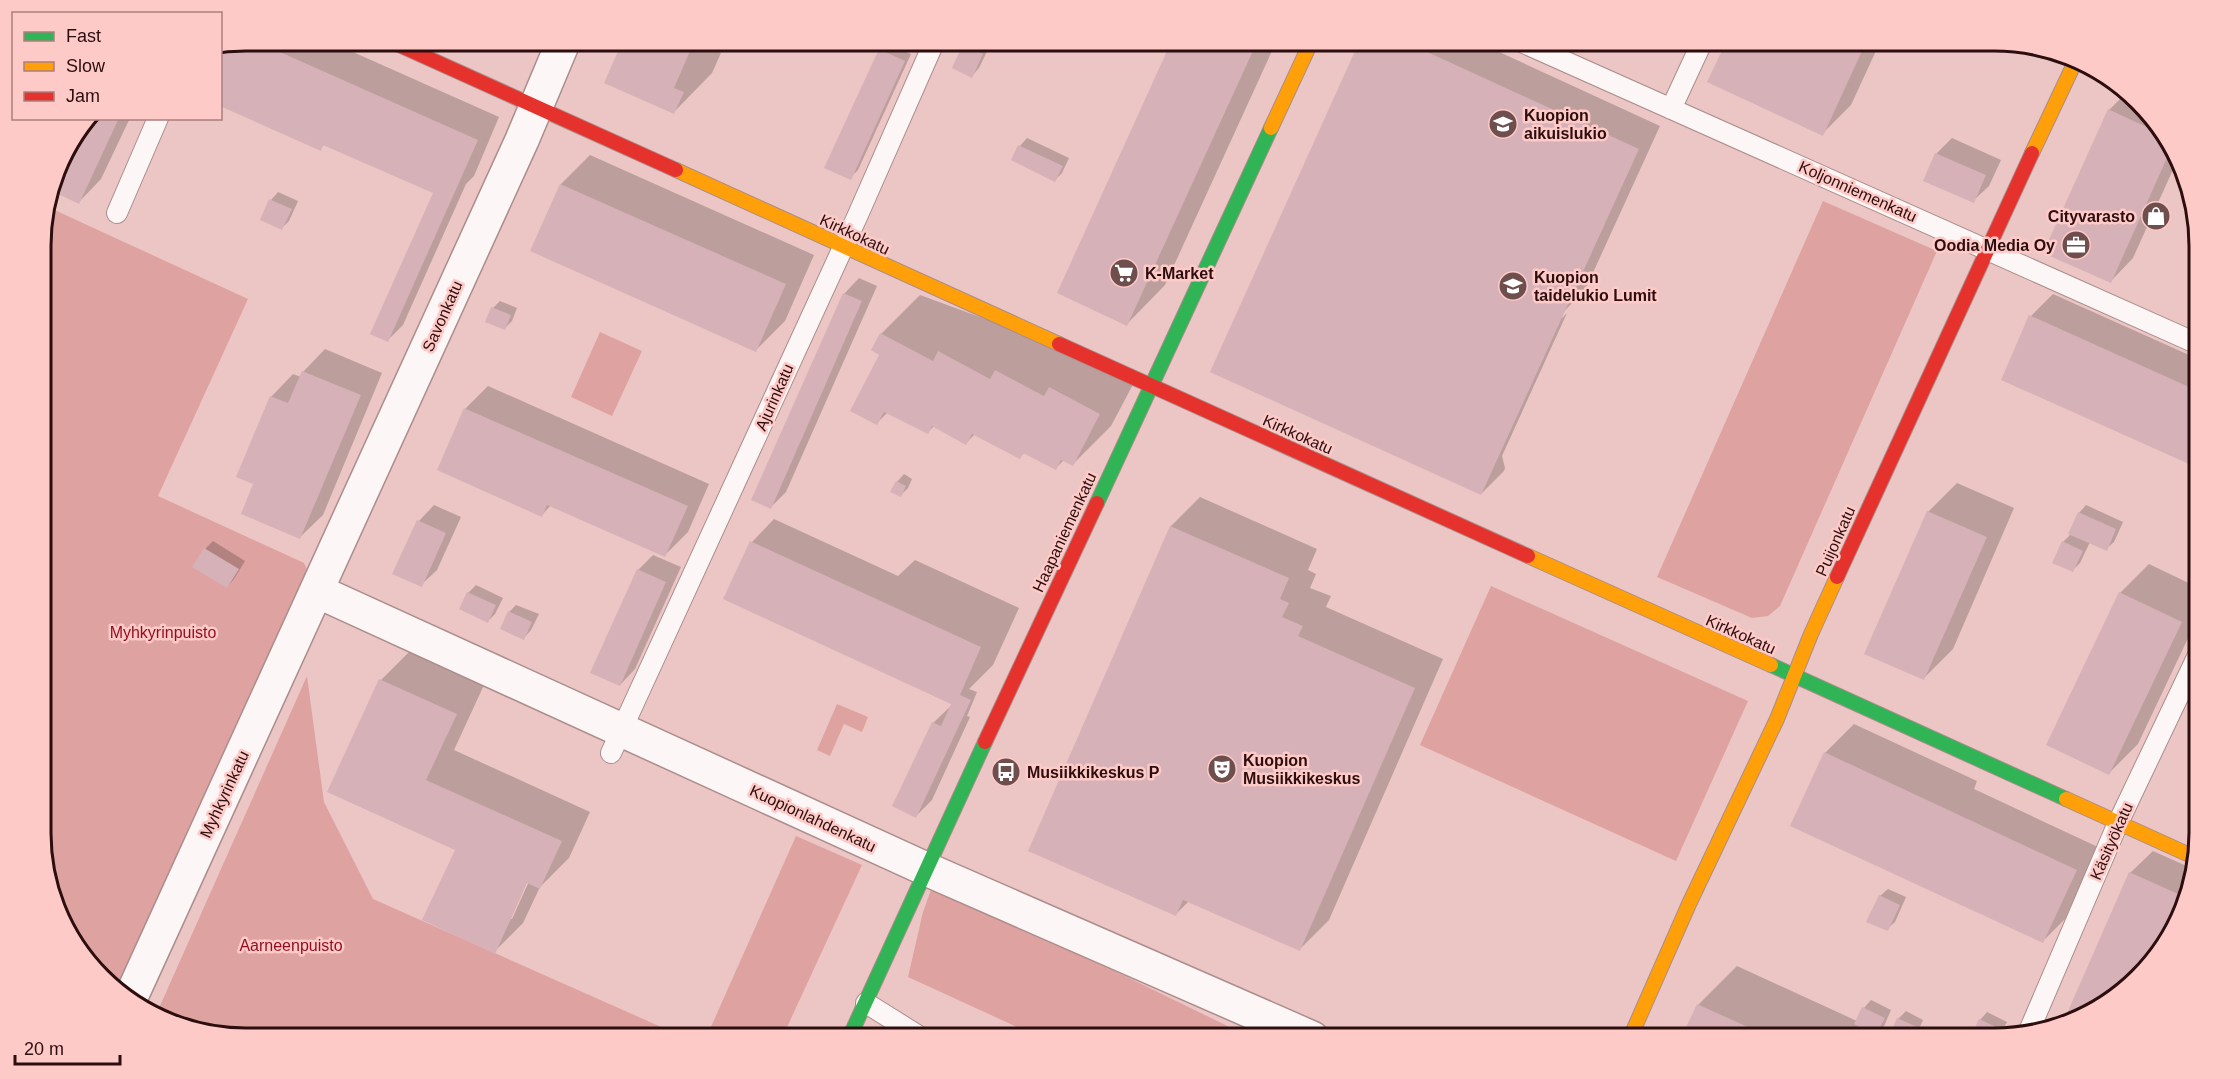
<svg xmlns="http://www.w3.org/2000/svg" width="2240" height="1079" font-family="Helvetica,sans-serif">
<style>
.green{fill:#dea3a0}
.shadow{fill:#0003;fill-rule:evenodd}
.building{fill:#d6b1b7}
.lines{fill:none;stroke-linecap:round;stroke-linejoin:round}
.lane-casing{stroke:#ab8d8b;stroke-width:22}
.street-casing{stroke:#ab8d8b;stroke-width:36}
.fast-casing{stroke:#ab8d8b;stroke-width:16}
.slow-casing{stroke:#ab8d8b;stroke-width:16}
.jam-casing{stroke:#ab8d8b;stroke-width:16}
.lane{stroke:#fcf6f6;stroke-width:20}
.street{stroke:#fcf6f6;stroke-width:33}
.fast{stroke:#30b455;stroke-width:14}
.slow{stroke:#ff9f0a;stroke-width:14}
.jam{stroke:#e5322d;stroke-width:14}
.labels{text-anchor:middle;stroke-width:5;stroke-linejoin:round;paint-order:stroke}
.poi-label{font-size:16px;font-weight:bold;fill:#2c0e0e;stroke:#fecac7;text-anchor:start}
.street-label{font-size:16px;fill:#2c0e0e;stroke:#fecac7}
.park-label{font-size:16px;fill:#910c1f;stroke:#fecac7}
.rim{fill:none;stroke:#2c0e0e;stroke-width:3}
</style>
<rect width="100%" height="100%" fill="#ebc6c4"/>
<path class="green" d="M1823,201l114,50 -157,355 -12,10 -16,2 -95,-41z
M48,207l200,92 -90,197 146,67 13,28 -186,406 -48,-39 -41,-98 -1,-627z
M600,332l42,19 -30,65 -41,-19z
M1491,586l257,115 -72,160 -256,-116z
M307,676l17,126 49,97 313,139h-440l-91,-21z
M837,704l31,13 -6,15 -18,-8 -14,32 -13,-6z
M796,836l66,29 -80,173h-76z
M932,887l193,89 127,62h-211l-133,-61 15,-65z"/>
<path class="shadow" d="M246,40h80l173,77 -25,59 -8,8 -63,141 -15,15 48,-148 -111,-48 -5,5z
M625,40h90l-4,9 10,4 -9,20 -38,39z
M966,40h15l-1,2 9,5 -10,21 -7,8z
M1174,40h103l-112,245 -38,39z
M1362,40h111l187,86 -74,162 -26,28 2,2 5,-5 -65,143 3,12 -1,3 -23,23z
M1728,40h153l-30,65 -29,29z
M887,43l24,11 -53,116 -8,8 30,-128z
M2123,96l42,36 11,31 -43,95 -22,23 -2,-171z
M90,118h40l-29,61 -22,23 -27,-12 10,-35z
M1027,138l42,20 -7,15 -7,7 -42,-20 7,-14z
M1952,138l49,22 -12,26 -16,15 -37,-47z
M590,155l224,100 -29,66 -29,29 -224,-100 29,-66z
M278,192l20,9 -9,20 -7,7 -20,-9 9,-19z
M859,278l18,8 -91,206 -16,16 74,-214z
M2053,294l145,65v107l-195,-87 28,-63z
M920,295l218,80 -27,51 -39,39 -8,-5 -8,8 -31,-16 -5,5 -45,-23 -9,9 -32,-17 -6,6 -40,-20 -11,11 4,-89z
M500,301l17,7 -5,13 -7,7 -12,-20z
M325,349l57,24 -59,142 -23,22 -45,-53 16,-87 22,-23 8,3 2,-5z
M488,386l221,98 -21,48 -23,23 -114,-50 -9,10 -103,-46 27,-61z
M904,474l8,5 -4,9 -8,8 -3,-14z
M1957,483l57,25 -61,141 -29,29 4,-166z
M1200,497l117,52 -9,21 8,4 -6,14 21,8 -5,11 117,52 -114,261 -29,29 -111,-48 -13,13 -146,-64 141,-324z
M434,505l27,12 -24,53 -16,15 -27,-12 25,-52z
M2086,505l37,17 -9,20 -8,7 -16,-7 -10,21 -7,7 -10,-28 8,-8 8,-21z
M774,519l124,57 17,-16 104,48 -26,57 -24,24 8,3 -10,24 3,1 -38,83 -16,16 17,-93 21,-20 -229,-105 27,-56z
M213,541l32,20 -11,18 -7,8 -33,-21 11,-17z
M653,555l28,12 -46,102 -15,16 18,-115z
M2149,564l50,24v27l-61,129 -29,29 11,-180z
M476,585l27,13 -8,16 -7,7 -20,-28z
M516,605l23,9 -8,16 -7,8 -15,-26z
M410,651l74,34 -30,65 136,62 -21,46 -29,29 -17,36 -29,29 -37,-103 -128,-58 52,-111zM529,876l2,1 -19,42h-3z
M1854,724l123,57 -3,8 124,58 -33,72 -23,23 -217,-189z
M2153,851l38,17 -13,55 -70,81 -41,13 63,-144z
M1888,889l18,8 -11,25 -8,7 -7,-33z
M1737,966l120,55 7,-13 7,-8 20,10 -7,16 -6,5 12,5 8,-17 8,-8 17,9 -8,18h-232l15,-33z
M1987,1012l20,10 -8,16h-27l8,-18z"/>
<path class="building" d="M246,40h7l225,100 -90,202 -18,-8 63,-141 -110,-48 -2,6 -101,-45v-57l2,-4z
M623,40h81l-2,6 -8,-4 -20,46 10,4 -10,22 -70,-31z
M965,40h13l-4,10 9,4 -11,24 -20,-10z
M1172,40h86l-131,286 -70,-33z
M1360,40h41l238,109 -158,346 -271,-123z
M1727,40h140l-44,96 -116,-54z
M879,49l26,12 -54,119 -27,-12z
M2108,109l58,27 5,13 -60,134 -68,-30z
M90,118h29l-40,86 -27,-13 10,-36z
M1018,145l45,21 -8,16 -44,-22z
M1935,153l51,22 -12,28 -51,-22z
M560,184l226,100 -30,68 -226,-101z
M269,199l23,10 -10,21 -22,-10z
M843,293l19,8 -91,208 -20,-9z
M491,307l20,8 -6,15 -20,-8z
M2029,315l169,76v77l-197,-88z
M880,333l53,28 5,-10 52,28 5,-9 49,26 5,-9 51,27 -27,52 -12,-6 -5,10 -33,-17 -3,6 -48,-25 -6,11 -34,-19 -4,8 -44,-22 -7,13 -27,-14 29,-56 -8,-5z
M302,371l59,24 -61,144 -59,-25 12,-30 -17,-7 34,-81 18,7z
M464,408l224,98 -23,51 -118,-52 -5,12 -105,-47z
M896,481l10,5 -5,11 -11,-5z
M1927,511l60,26 -63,143 -60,-26z
M2078,512l38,17 -9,22 -39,-17z
M417,520l29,13 -24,54 -30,-13z
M1170,526l119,52 -9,21 9,4 -7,14 21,9 -5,10 117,52 -115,263 -117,-51 -7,16 -148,-65z
M750,541l231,106 -21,48 11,5 -55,118 -24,-12 40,-84 9,4 10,-22 -228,-105z
M2062,541l21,10 -10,21 -21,-9z
M204,548l35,21 -12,19 -35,-21z
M637,569l29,13 -46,104 -30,-13z
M467,592l29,13 -8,18 -29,-14z
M2119,592l63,30 -73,153 -63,-30z
M508,611l24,11 -8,18 -24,-11z
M379,679l78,35 -31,66 136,61 -22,48 -13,-6 -32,71 -73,-34 33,-70 -128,-58z
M1824,752l253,118 -34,73 -253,-117z
M2129,872l56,25 -7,26 -70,81 -43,14z
M1879,895l21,10 -12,26 -22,-9z
M1697,1004l75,34h-91z
M1862,1007l23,11 -9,17 -22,-11z
M1897,1018l20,9 -5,11h-24z
M1979,1019l21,10 -4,9h-26z"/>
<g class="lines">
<g class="lane-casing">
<path id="lane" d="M1517,40l681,304
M1671,109l32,-69
M117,213l41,-95
M611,753l246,-536 78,-177
M866,1003l56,35
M2029,1031l89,-208 81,-170"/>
</g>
<g class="street-casing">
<path id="street" d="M317,591l609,278 386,169
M131,997l391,-857 42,-100"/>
</g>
<g class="fast-casing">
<path id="fast" d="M1097,503l174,-375
M1771,665l295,134
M849,1038l136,-296"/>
</g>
<g class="slow-casing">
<path id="slow" d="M1271,128l41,-88
M2032,153l44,-93
M676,170l383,174
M1528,556l243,109
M2066,799l128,58
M1630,1038l59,-134 88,-185 34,-85 26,-57"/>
</g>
<g class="jam-casing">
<path id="jam" d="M388,40l288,130
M1059,344l469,212
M1837,577l195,-424
M985,742l112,-239"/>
</g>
<use href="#lane" class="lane"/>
<use href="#street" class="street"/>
<use href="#fast" class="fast"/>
<use href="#slow" class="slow"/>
<use href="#jam" class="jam"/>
</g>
<defs>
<g id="school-disc" transform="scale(1.5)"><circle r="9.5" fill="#6f4e4e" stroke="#fecac7"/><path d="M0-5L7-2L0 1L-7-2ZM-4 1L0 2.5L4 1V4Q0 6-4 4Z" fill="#fff"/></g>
<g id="shop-disc" transform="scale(1.5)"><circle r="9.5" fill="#6f4e4e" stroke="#fecac7"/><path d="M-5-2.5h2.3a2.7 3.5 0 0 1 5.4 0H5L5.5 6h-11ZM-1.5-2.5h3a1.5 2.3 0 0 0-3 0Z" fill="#fff"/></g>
<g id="office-disc" transform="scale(1.5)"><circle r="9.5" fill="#6f4e4e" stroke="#fecac7"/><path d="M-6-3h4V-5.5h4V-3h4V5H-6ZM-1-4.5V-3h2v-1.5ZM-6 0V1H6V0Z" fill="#fff"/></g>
<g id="supermarket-disc" transform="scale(1.5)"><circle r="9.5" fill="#6f4e4e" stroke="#fecac7"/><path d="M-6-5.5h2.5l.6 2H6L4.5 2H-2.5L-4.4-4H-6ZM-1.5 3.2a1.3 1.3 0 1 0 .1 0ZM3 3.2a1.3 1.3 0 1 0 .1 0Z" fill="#fff"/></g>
<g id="theatre-disc" transform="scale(1.5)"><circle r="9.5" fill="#6f4e4e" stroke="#fecac7"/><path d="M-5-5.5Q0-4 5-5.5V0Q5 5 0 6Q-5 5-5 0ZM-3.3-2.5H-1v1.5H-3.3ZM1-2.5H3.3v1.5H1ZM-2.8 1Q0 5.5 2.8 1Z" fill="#fff"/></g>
<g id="bus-disc" transform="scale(1.5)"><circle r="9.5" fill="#6f4e4e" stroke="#fecac7"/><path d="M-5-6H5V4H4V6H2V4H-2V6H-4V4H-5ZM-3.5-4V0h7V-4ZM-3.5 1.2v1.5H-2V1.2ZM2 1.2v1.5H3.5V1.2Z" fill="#fff"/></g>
</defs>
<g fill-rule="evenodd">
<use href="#school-disc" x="1503" y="124"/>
<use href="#shop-disc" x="2156" y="216"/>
<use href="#office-disc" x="2076" y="245"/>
<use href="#supermarket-disc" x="1124" y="273"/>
<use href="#school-disc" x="1513" y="286"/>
<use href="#theatre-disc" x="1222" y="769"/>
<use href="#bus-disc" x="1006" y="772"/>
</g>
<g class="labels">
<g class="poi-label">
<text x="1524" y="121">Kuopion<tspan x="1524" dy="18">aikuislukio</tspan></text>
<text x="2135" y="222" text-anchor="end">Cityvarasto</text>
<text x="2055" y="251" text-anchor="end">Oodia Media Oy</text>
<text x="1145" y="279">K-Market</text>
<text x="1534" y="283">Kuopion<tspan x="1534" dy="18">taidelukio Lumit</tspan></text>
<text x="1243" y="766">Kuopion<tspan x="1243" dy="18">Musiikkikeskus</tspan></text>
<text x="1027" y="778">Musiikkikeskus P</text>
</g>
<g class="street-label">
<text transform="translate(1858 191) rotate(24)" y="6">Koljonniemenkatu</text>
<text transform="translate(855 234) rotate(25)" y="6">Kirkkokatu</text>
<text transform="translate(442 316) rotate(-66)" y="6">Savonkatu</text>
<text transform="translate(774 397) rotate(-66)" y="6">Ajurinkatu</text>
<text transform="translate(1298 434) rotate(24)" y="6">Kirkkokatu</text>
<text transform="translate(1064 532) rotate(-65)" y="6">Haapaniemenkatu</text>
<text transform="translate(1835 541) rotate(-66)" y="6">Puijonkatu</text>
<text transform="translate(1741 634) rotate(24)" y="6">Kirkkokatu</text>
<text transform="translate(224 794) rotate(-65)" y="6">Myhkyrinkatu</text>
<text transform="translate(813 818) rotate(25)" y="6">Kuopionlahdenkatu</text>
<text transform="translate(2111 841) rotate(-66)" y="6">Käsityökatu</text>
</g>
<g class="park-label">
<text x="163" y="638">Myhkyrinpuisto</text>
<text x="291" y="951">Aarneenpuisto</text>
</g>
</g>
<path d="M0 0H2240V1079H0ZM246 51H1994A195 195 0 0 1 2189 246V833A195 195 0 0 1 1994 1028H246A195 195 0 0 1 51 833V246A195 195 0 0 1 246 51Z" fill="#fecac7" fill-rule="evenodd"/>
<path class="rim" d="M246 51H1994A195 195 0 0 1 2189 246V833A195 195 0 0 1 1994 1028H246A195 195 0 0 1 51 833V246A195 195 0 0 1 246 51Z"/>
<rect x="12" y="12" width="210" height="108" fill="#fecac7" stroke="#aa7f7d" stroke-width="1.5"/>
<rect x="24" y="32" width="30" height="9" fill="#30b455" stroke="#aa7f7d" stroke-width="1.5"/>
<text x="66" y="42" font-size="18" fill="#2c0e0e">Fast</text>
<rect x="24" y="62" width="30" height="9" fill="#ff9f0a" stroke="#aa7f7d" stroke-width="1.5"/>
<text x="66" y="72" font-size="18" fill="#2c0e0e">Slow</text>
<rect x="24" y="92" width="30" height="9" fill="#e5322d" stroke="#aa7f7d" stroke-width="1.5"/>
<text x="66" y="102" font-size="18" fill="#2c0e0e">Jam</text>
<path d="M15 1055v9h105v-9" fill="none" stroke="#2c0e0e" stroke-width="3"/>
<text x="24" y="1055" font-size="18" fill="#2c0e0e" stroke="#fecac7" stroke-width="4.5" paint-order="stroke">20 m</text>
</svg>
